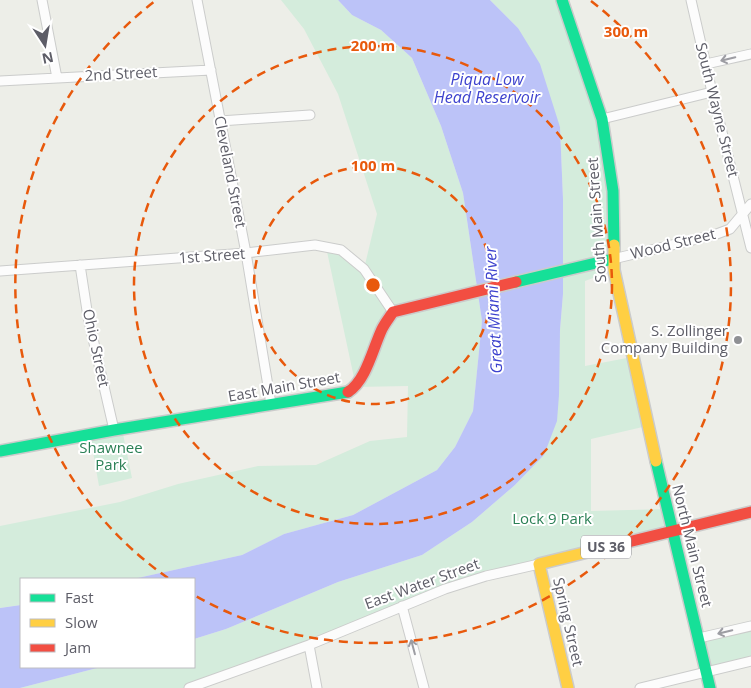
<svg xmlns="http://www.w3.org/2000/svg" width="751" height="688" font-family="'Open Sans',sans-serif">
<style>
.green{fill:#d4ecdc}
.water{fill:#bcc3f8}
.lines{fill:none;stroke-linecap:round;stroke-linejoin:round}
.street-casing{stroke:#cbcccb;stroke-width:11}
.fast-casing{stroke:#cbcbcb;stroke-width:14}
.slow-casing{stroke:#cbcbcb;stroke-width:14}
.jam-casing{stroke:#cbcbcb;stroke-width:14}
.street{stroke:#fcfcfc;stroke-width:9}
.fast{stroke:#16e098;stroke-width:11}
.slow{stroke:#ffcf43;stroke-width:11}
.jam{stroke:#f24e42;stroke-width:11}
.oneway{stroke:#9d9da3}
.ring{fill:none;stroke:#e8590c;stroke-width:2.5;stroke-dasharray:9 6}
.poi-dot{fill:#8f9094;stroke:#fff;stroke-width:2}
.labels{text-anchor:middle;stroke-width:4;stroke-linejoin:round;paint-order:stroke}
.shield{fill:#fff;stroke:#8e8e95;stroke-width:1}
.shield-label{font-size:14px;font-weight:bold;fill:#5d5d67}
.street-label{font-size:15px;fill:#5d5d67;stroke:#fff}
.poi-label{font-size:15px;fill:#5d5d67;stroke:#fff;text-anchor:end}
.park-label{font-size:15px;fill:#2b8056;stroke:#fff}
.water-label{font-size:16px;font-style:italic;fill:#3d42ce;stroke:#fff}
.centre{fill:#e8590c;stroke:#fff;stroke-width:2.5}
.ring-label{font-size:15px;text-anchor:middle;font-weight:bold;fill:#e8590c;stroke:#fff;stroke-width:4;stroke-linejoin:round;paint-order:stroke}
</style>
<rect width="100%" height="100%" fill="#edeee8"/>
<path class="green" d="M281,0h57l14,15 29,15 31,28 29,68 22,67 19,128 -9,90 -18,36 -18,23 -84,45 -69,19 -42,21 -109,24h-112v26l-21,3v-82l120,-24 58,-18 80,-18 58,-1 54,-24 37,-4 1,-51 -52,1 -30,-140 15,3 23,19 13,-55 -39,-120 -34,-65z
M490,0h72l40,119 12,151 -29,11v85l47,-9 15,69 -56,13v72l76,-2 6,22 -187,45 -297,112h-169l81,-21h93v-28l32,-10 112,-47 84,-27 50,-33 43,-37 29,-30 16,-125 3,-36v-95l-3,-72 -42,-99z
M122,429l10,49 -33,8 -9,-51z
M751,626v35l-44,11 -8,-34z"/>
<path class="water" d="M338,0h152l28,28 22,36 20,63 3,72v95l-3,36 -1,65 -2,26 -13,34 -29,30 -43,37 -50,33 -84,27 -112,47 -32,10v-60h-61l109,-24 42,-21 69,-19 84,-45 18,-23 18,-36 9,-90 -19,-128 -22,-67 -29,-68 -31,-28 -29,-15z
M21,605v62h80l-81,21h-20v-80z"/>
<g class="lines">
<g class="street-casing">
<path id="street" d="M42,0l15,78
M197,0l49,253 25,151
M691,0l21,92 39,156
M706,64l45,-10
M0,81l211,-11
M602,119l110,-27
M220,121l90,-6
M613,259l101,-24 16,-6 21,-25
M80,265l8,52 26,113
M0,271l246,-18 69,-8 26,5 23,19 29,43
M402,606l22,82
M699,638l52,-12
M309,645l8,43
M189,688l120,-43 136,-56 41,-13 53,-12
M640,688l111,-27"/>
</g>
<g class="fast-casing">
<path id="fast" d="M562,0l40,119 11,72 1,54
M516,282l97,-23
M0,451l114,-21 234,-38
M656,461l54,227"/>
</g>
<g class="slow-casing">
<path id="slow" d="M614,245v25l42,191
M568,688l-29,-124 85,-21"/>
</g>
<g class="jam-casing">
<path id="jam" d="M348,392c18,-11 25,-44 34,-63 3,-6 7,-11 11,-17l123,-30
M624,543l127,-31"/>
</g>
<use href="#street" class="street"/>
<use href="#fast" class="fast"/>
<use href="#slow" class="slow"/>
<use href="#jam" class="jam"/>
</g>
<defs><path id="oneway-shaft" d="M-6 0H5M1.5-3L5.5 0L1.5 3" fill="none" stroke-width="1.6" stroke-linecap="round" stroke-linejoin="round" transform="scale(1.25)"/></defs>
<g class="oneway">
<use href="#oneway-shaft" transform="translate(728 59) rotate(167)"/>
<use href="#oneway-shaft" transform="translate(725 632) rotate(167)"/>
<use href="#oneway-shaft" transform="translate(413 647) rotate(-105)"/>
</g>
<g class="ring">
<circle cx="373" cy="285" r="119"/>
<circle cx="373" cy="285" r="239"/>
<path d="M168 578A358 358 0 0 1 155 1M591 1A358 358 0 0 1 194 595"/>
</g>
<circle class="poi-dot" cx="738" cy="340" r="5"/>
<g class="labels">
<rect class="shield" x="581" y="535.5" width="50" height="23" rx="4"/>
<g class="shield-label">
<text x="606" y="552">US 36</text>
</g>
<g class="street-label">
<text transform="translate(121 74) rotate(-3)" y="5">2nd Street</text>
<text transform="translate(717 110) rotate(76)" y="5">South Wayne Street</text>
<text transform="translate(230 172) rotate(79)" y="5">Cleveland Street</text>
<text transform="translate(597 220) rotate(-94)" y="5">South Main Street</text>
<text transform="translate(673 244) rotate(-14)" y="5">Wood Street</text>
<text transform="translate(212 256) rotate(-4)" y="5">1st Street</text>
<text transform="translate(96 348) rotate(78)" y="5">Ohio Street</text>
<text transform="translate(284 387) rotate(-10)" y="5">East Main Street</text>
<text transform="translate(692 546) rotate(76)" y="5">North Main Street</text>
<text transform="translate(422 584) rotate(-20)" y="5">East Water Street</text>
<text transform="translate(568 622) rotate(77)" y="5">Spring Street</text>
</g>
<g class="poi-label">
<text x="728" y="336">S. Zollinger<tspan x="728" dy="17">Company Building</tspan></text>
</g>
<g class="park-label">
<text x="111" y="453">Shawnee<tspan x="111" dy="17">Park</tspan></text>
<text x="552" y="524">Lock 9 Park</text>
</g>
<g class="water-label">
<text x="487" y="85">Piqua Low<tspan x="487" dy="18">Head Reservoir</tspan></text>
<text transform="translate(493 310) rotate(-93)" y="6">Great Miami River</text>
</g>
</g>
<circle cx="373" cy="285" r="8" class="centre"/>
<g class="ring-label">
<text x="626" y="37">300 m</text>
<text x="373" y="51">200 m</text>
<text x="373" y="171">100 m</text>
</g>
<rect x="20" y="578" width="175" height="90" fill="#ffffff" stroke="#bebec2"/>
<rect x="30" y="594" width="25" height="8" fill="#16e098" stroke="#bebec2"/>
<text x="65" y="603" font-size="15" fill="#5d5d67">Fast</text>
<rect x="30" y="619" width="25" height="8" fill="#ffcf43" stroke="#bebec2"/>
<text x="65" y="628" font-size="15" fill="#5d5d67">Slow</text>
<rect x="30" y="644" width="25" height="8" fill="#f24e42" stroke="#bebec2"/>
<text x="65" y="653" font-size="15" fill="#5d5d67">Jam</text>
<g transform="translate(45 45) rotate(168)" stroke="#ffffff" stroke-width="4" paint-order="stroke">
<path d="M0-4L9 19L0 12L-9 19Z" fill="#5d5d67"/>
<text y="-8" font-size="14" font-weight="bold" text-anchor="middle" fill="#5d5d67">N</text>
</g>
</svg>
